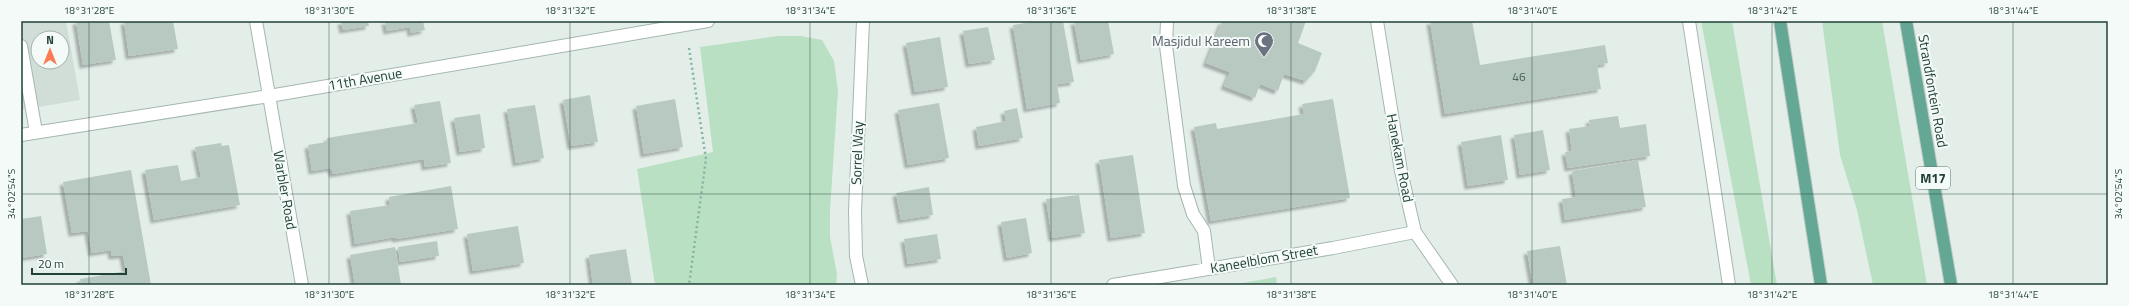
<svg xmlns="http://www.w3.org/2000/svg" width="2129" height="306" font-family="'Titillium Web',sans-serif">
<style>
.built{fill:#d1ded8;fill-rule:evenodd}
.green{fill:#bae0c4}
.building{fill:#b8c9c2;filter:url(#shadow)}
.lines{fill:none;stroke-linecap:round;stroke-linejoin:round}
.minor-casing{stroke:#a5b7b0;stroke-width:14}
.major-casing{stroke:#c1cac7;stroke-width:14}
.path{stroke:#81b4a3;stroke-width:2.5;stroke-dasharray:2 3;stroke-linecap:butt}
.minor{stroke:#fff;stroke-width:12}
.major{stroke:#64a795;stroke-width:12}
.ticks{fill:none;stroke:#214138;stroke-width:1;stroke-opacity:0.45}
.labels{text-anchor:middle;stroke-width:4;stroke-linejoin:round;paint-order:stroke}
.number-label{font-size:12px;fill:#47635a}
.shield{fill:#f4faf7;stroke:#607871;stroke-width:1}
.shield-label{font-size:13px;font-weight:bold;fill:#214138}
.worship-label{font-size:14px;fill:#5b616d;stroke:#f4faf7;text-anchor:end}
.street-label{font-size:14px;fill:#214138;stroke:#f4faf7}
.neatline{fill:none;stroke:#214138;stroke-width:1.5}
.ticks-label{font-size:10px;text-anchor:middle;fill:#214138}
</style>
<defs>
<filter id="shadow"><feDropShadow dx="-3.5" dy="3.5" stdDeviation="1" flood-color="#0004"/></filter>
</defs>
<rect width="100%" height="100%" fill="#e3eee9"/>
<path class="built" d="M21,21h45l14,79 -59,10zM38,38h24v24h-24z"/>
<path class="green" d="M1701,21h31l45,264h-26z
M1822,21h60l45,264h-54l-16,-75 -17,-55z
M778,36h23l21,4 12,21 4,30 -8,119v27l7,37 -1,11h-181l-18,-116 76,-17 -13,-105z
M1276,277l1,8h-46z"/>
<path class="building" d="M76,21h33l7,39 -33,5z
M124,21h49l5,28 -49,7z
M341,21h27l1,5 -26,4z
M385,21h38l2,9 -14,3 -1,-6 -23,4z
M1036,21h27l11,61 -17,2 3,19 -33,6 -14,-84z
M1074,21h34l6,33 -33,6z
M1222,21h84l-8,22 24,10 -7,18 -9,10 -22,-7 -6,17 -18,-7 -5,14 -31,-12 6,-14 -24,-9z
M1430,21h42l8,44 125,-20 3,18 -11,2 4,24 -156,25z
M988,27l7,33 -26,4 -6,-33z
M940,37l8,50 -33,5 -9,-49z
M590,95l8,47 -27,4 -8,-46z
M675,99l8,48 -39,7 -8,-48z
M1333,99l17,99 -139,23 -17,-94 22,-4 1,6 87,-15 -2,-10z
M440,101l11,62 -26,4 -1,-8 -91,15 -2,-6 -19,3 -4,-26 19,-3v-4l91,-15 -4,-18z
M939,103l10,55 -41,7 -10,-55z
M535,105l9,53 -28,5 -9,-54z
M1017,108l6,30 -44,8 -3,-19 30,-6 -2,-10z
M480,114l5,34 -25,4 -6,-34z
M1618,116l2,12 26,-4 4,32 -82,12 -3,-16 7,-1 -3,-22 21,-3 -1,-6z
M1543,130l7,40 -30,5 -6,-40z
M1501,135l7,45 -40,6 -7,-44z
M221,143l1,3 7,-1 11,60 -86,15 -9,-50 33,-5 3,16 20,-4 -6,-30z
M1133,155l12,78 -34,5 -12,-78z
M1638,160l8,47 -81,13 -3,-21 14,-2 -4,-26z
M131,170l20,115h-70l-1,-6 46,-8 -3,-16 -11,1 -1,-6 -19,3 -4,-22 -16,2 -9,-51z
M451,186l7,43 -62,10 -1,-2 -40,7 -5,-33 40,-6 -1,-8z
M929,187l4,28 -32,5 -5,-27z
M1079,195l6,38 -33,5 -6,-39z
M41,216l6,38 -26,4v-39z
M1026,218l6,35 -25,5 -6,-36z
M518,226l6,37 -51,8 -6,-37z
M937,234l4,25 -33,5 -4,-25z
M437,241l2,15 -39,6 -2,-15z
M1560,246l7,39h-34l-6,-34z
M395,247l6,38h-46l-5,-30z
M626,249l6,36h-39l-4,-30z"/>
<g class="lines">
<g class="minor-casing">
<path id="minor" d="M256,21l46,264
M1167,21l-1,25 18,140 9,28 11,17 5,38
M1377,21l24,150 14,61 37,53
M1689,21l40,264
M21,46l15,86
M21,135l248,-39 439,-75
M862,285l-6,-29 -1,-45 8,-190
M1113,285l220,-37 82,-16"/>
</g>
<g class="major-casing">
<path id="major" d="M1780,21l41,264
M1906,21l45,264"/>
</g>
<path class="path" d="M689,48l17,111 -17,126"/>
<use href="#minor" class="minor"/>
<use href="#major" class="major"/>
</g>
<path class="ticks" d="M89,21v264M329,21v264M570,21v264M810,21v264M1051,21v264M1291,21v264M1532,21v264M1772,21v264M2013,21v264M21,194h2087"/>
<defs>
<g id="mosque-pin" transform="scale(1)"><path d="M0 17L-7.5 6A9.5 9.5 0 1 1 7.5 6Z" fill="#6b7280" stroke="#f4faf7"/><path d="M3.5-4.9A6 6 0 1 0 3.5 4.9A5 5 0 1 1 3.5-4.9Z" fill="#fff"/></g>
</defs>
<g fill-rule="evenodd">
<use href="#mosque-pin" x="1264" y="41"/>
</g>
<g class="labels">
<g class="number-label">
<text x="1519" y="81">46</text>
</g>
<rect class="shield" x="1916" y="167" width="34" height="22" rx="3"/>
<g class="shield-label">
<text x="1933" y="183">M17</text>
</g>
<g class="worship-label">
<text x="1250" y="46">Masjidul Kareem</text>
</g>
<g class="street-label">
<text transform="translate(365 79) rotate(-10)" y="5">11th Avenue</text>
<text transform="translate(1933 91) rotate(80)" y="5">Strandfontein Road</text>
<text transform="translate(857 153) rotate(-88)" y="5">Sorrel Way</text>
<text transform="translate(1400 158) rotate(79)" y="5">Hanekam Road</text>
<text transform="translate(285 190) rotate(80)" y="5">Warbler Road</text>
<text transform="translate(1264 259) rotate(-10)" y="5">Kaneelblom Street</text>
</g>
</g>
<rect width="2129" height="306" fill="none" stroke="#f4faf7" stroke-width="44"/>
<g transform="translate(50 50)"><circle r="19" fill="#f4faf7" stroke="#a0b0ab"/>
<path d="M0-3L7 15L0 10L-7 15Z" fill="#fc7b52"/>
<text y="-6" font-size="11" font-weight="bold" text-anchor="middle" fill="#214138">N</text>
</g>
<path d="M32 268v6h94v-6" fill="none" stroke="#214138" stroke-width="2"/>
<text x="38" y="268" font-size="12" fill="#214138" stroke="#f4faf7" stroke-width="3" paint-order="stroke">20 m</text>
<rect x="22" y="22" width="2085" height="262" class="neatline"/>
<g class="ticks-label">
<text x="89" y="14">18°31'28"E</text>
<text x="329" y="14">18°31'30"E</text>
<text x="570" y="14">18°31'32"E</text>
<text x="810" y="14">18°31'34"E</text>
<text x="1051" y="14">18°31'36"E</text>
<text x="1291" y="14">18°31'38"E</text>
<text x="1532" y="14">18°31'40"E</text>
<text x="1772" y="14">18°31'42"E</text>
<text x="2013" y="14">18°31'44"E</text>
<text transform="translate(11 194) rotate(-90)" y="4">34°02'54"S</text>
<text transform="translate(2118 194) rotate(-90)" y="4">34°02'54"S</text>
<text x="89" y="298">18°31'28"E</text>
<text x="329" y="298">18°31'30"E</text>
<text x="570" y="298">18°31'32"E</text>
<text x="810" y="298">18°31'34"E</text>
<text x="1051" y="298">18°31'36"E</text>
<text x="1291" y="298">18°31'38"E</text>
<text x="1532" y="298">18°31'40"E</text>
<text x="1772" y="298">18°31'42"E</text>
<text x="2013" y="298">18°31'44"E</text>
</g>
</svg>
